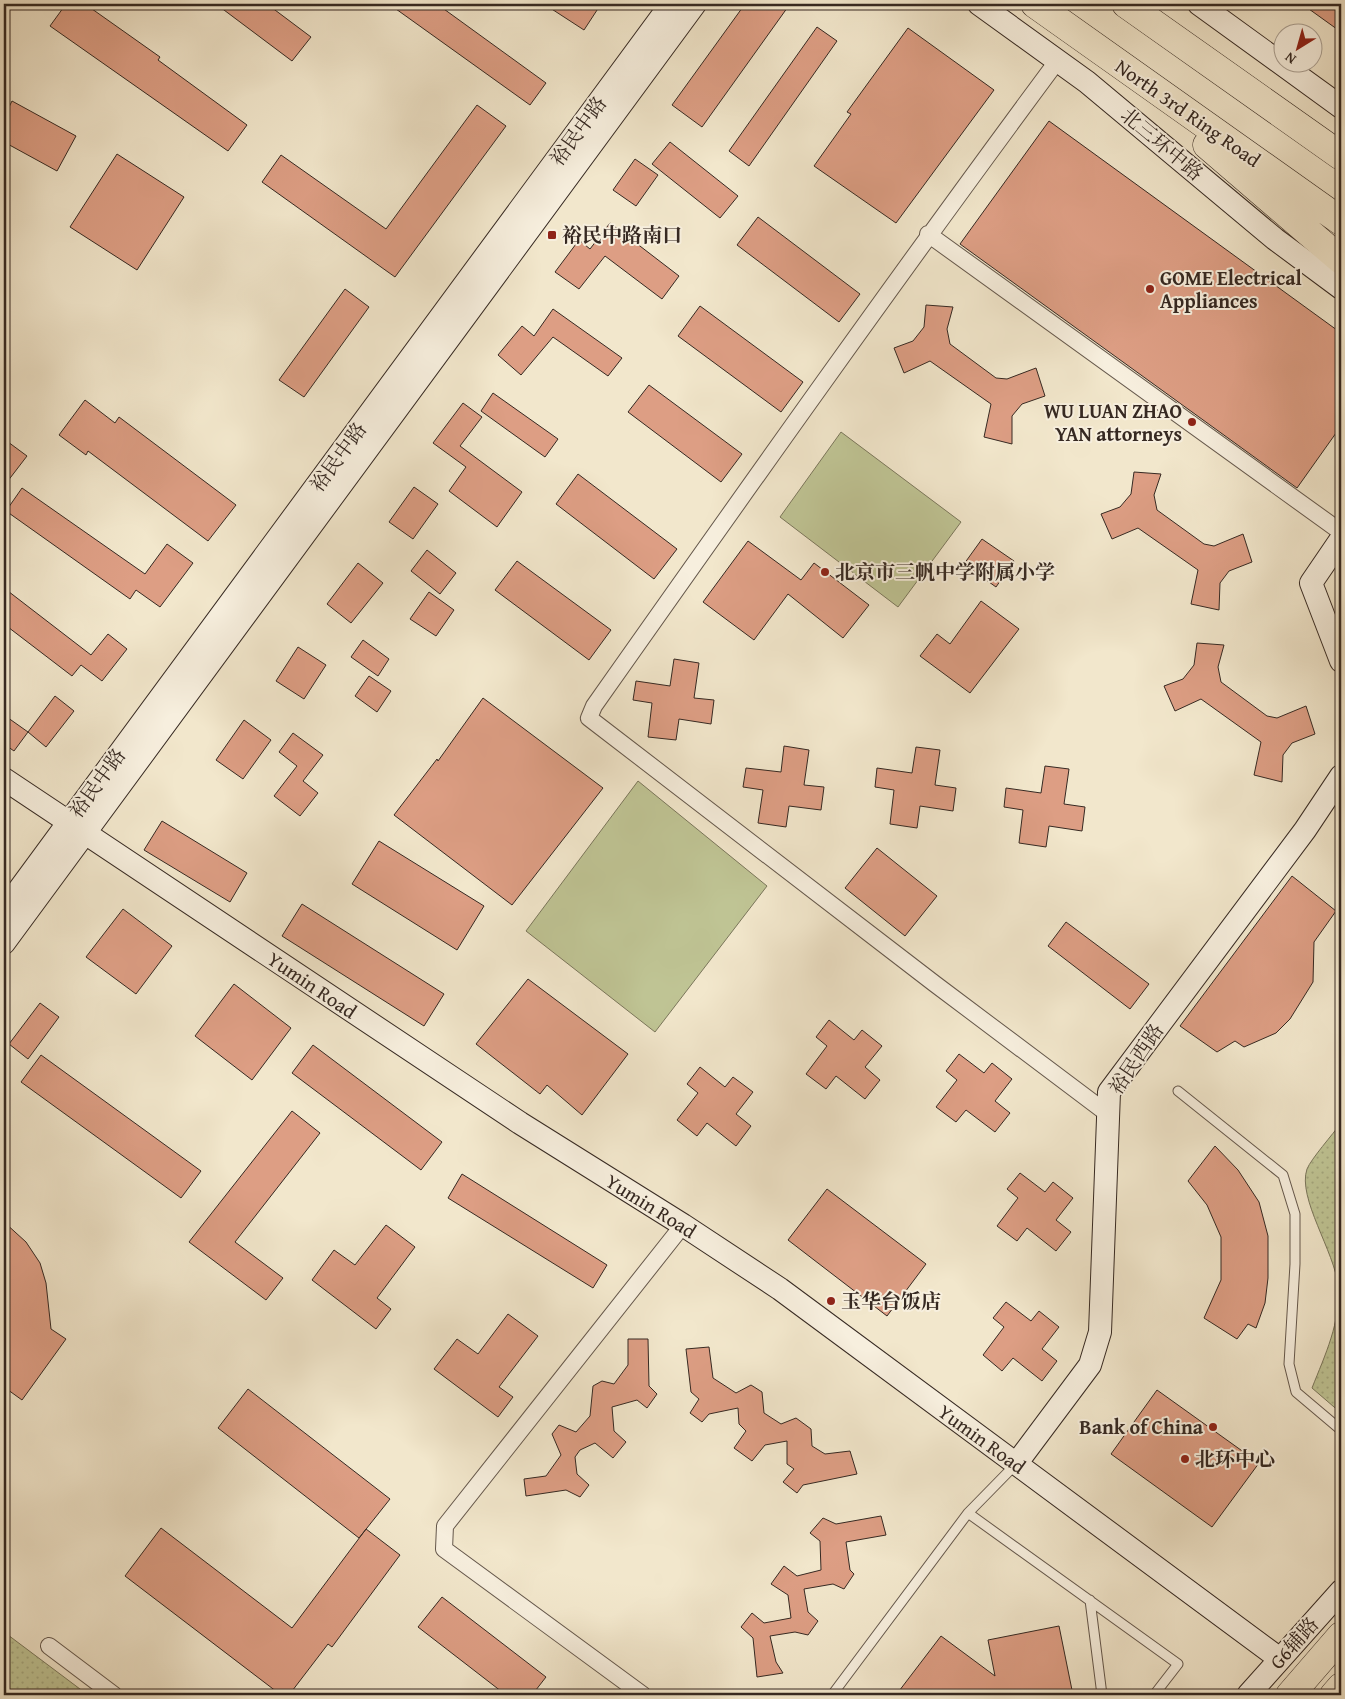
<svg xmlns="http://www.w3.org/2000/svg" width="1345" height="1699" font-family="'Gentium Book Plus','Noto Serif SC',serif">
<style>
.park{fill:url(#park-dots);stroke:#7a765b}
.garden{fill:#bfc494;stroke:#7a765b}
.building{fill:#dd9e84;stroke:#362922}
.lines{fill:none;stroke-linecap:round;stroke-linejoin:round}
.lane-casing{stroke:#65584c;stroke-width:11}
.street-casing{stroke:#65584c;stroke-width:18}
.secondary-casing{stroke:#362922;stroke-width:24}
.highway-casing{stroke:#362922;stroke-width:29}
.lane{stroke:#f7efde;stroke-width:9}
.street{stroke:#f7efde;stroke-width:16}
.secondary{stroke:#f7efde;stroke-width:22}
.highway{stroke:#f2e7cc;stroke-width:28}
.poi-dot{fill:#8f2418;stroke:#f7efde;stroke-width:2}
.labels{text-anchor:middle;stroke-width:4;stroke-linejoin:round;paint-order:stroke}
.street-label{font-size:20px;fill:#362922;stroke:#f7efde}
.poi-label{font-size:20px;font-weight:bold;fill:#362922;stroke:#f7efde;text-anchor:start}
</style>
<defs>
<pattern id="park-dots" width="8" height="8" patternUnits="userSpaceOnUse" patternTransform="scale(1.25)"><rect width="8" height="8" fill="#bfc494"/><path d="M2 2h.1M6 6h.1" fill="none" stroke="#a5a87f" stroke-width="1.8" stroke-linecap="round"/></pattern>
</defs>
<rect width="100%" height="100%" fill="#f2e7cc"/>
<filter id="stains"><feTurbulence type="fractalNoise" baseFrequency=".004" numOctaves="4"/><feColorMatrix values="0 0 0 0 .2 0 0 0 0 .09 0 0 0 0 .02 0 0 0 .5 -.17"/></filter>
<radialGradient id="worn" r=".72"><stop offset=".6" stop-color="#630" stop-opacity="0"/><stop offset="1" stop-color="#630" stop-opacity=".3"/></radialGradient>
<path class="park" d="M1341,1123v290l-29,-25c13,-33 29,-66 26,-102 -3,-34 -41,-88 -31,-117 4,-10 26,-35 34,-46z
M4,1632l84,63h-84z"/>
<path class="garden" d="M841,432l120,90 -63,85 -118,-90z
M638,781l129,105 -112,146 -129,-101z"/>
<path class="building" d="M66,4h19l75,53 -2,3 89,65 -19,26 -178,-125z
M216,4h51l44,33 -19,24z
M389,4h48l109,79 -16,22z
M544,4h57l-17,26z
M745,4h45l-88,123 -30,-22z
M1302,4h39v28z
M817,27l20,14 -88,125 -20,-15z
M908,28l86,62 -98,133 -82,-57 37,-52 -4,-2z
M12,101l64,35 -19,35 -53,-29v-25z
M477,105l29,21 -111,151 -133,-95 19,-27 105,74z
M1049,121l292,212v93l-44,62 -337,-244z
M670,142l68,54 -18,22 -68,-54z
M117,154l67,43 -47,73 -67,-43z
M635,159l23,16 -22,31 -23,-16z
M758,217l102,77 -21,28 -102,-77z
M610,223l69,53 -17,23 -57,-43 -26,33 -24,-17 24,-32 11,9z
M345,289l24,18 -65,90 -25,-17z
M926,305l27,2 -6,22 3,15 46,34 11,1 29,-11 9,28 -23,8 -10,12v28l-28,-7 7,-33 -61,-43 -26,12 -10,-25 19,-7 11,-14z
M700,306l103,76 -22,30 -103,-76z
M553,309l69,49 -14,18 -55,-39 -32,38 -23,-20 24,-29 12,10z
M649,385l93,69 -21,28 -93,-70z
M493,393l65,46 -13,18 -64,-46z
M85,400l30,23 4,-6 117,88 -28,36 -120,-90 -2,4 -27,-20z
M463,403l19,14 -22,29 62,46 -25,35 -48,-36 17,-24 -33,-24z
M4,439l23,17 -23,30z
M1134,472l27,2 -7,21 3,15 47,34 10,2 29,-12 9,28 -23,9 -9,12 -1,27 -28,-6 7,-34 -60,-42 -26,11 -11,-25 19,-7 11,-13z
M578,474l99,75 -23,30 -98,-75z
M414,487l24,17 -25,35 -24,-17z
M22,488l123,86 22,-30 26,19 -33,44 -24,-17 -6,9 -124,-88z
M982,539l32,22 -18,26 -32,-23z
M748,541l53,39 13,-17 55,42 -26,33 -55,-44 -34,46 -51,-38z
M427,550l29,23 -16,21 -29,-23z
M517,561l94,69 -22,30 -94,-70z
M358,563l25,20 -32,40 -24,-19z
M4,588l87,67 17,-21 19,15 -25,32 -21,-16 -9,11 -68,-52z
M429,592l25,18 -18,26 -26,-17z
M981,601l38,28 -49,64 -50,-37 17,-22 13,10z
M363,640l26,19 -11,17 -27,-19z
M1197,643l27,2 -6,22 3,15 46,34 10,2 29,-12 9,28 -23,9 -9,12 -1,27 -28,-7 7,-33 -60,-43 -26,12 -11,-25 19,-7 11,-14z
M298,647l28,18 -22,34 -28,-18z
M674,659l25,4 -5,35 20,2 -3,24 -32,-5 -3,21 -28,-3 4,-34 -19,-3 3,-19 34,5z
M369,676l22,15 -14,21 -22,-16z
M55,696l19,15 -28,36 -18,-15z
M483,698l120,90 -91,117 -118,-90 43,-56 1,2z
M4,715l24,17 -14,19 -10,-7z
M244,720l27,20 -28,39 -27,-19z
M293,733l30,22 -20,26 15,12 -18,23 -26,-20 23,-30 -18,-14z
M784,746l25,4 -5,35 20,2 -3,23 -32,-4 -3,21 -28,-4 5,-33 -20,-3 3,-19 35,4z
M916,747l24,3 -5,35 21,3 -3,23 -33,-5 -3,22 -27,-4 4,-34 -19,-3 2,-19 35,5z
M1045,766l24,3 -5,35 21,3 -3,24 -33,-5 -3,21 -27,-4 4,-33 -19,-3 2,-19 35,5z
M162,821l85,52 -17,29 -86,-52z
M379,841l105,65 -27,44 -105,-66z
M877,848l60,48 -32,40 -60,-48z
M1292,876l44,35 -22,31 -1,40 -23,37 -14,14 -32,14 -9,-6 -18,11 -37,-26z
M302,904l142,90 -20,32 -142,-90z
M123,909l49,37 -36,48 -50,-37z
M1066,922l83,62 -19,25 -82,-63z
M528,979l100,75 -46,61 -35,-30 -7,9 -64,-50z
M234,984l57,44 -39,52 -57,-44z
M40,1003l19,14 -31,42 -19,-15z
M829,1020l25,20 8,-10 20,16 -17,21 15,13 -15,19 -29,-23 -10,13 -20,-15 21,-28 -11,-9z
M313,1045l129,97 -21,28 -129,-97z
M959,1054l25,19 8,-10 20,16 -17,22 15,12 -15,19 -29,-22 -10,12 -20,-15 21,-27 -11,-9z
M41,1055l160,116 -20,27 -160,-116z
M700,1067l25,20 8,-10 20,15 -17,22 15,12 -15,20 -29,-23 -10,13 -20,-16 21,-27 -11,-9z
M292,1111l28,22 -85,109 48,36 -17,22 -77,-58z
M1215,1146l23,24 21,32 9,34v42l-3,25 -9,25 -8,-4 -11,15 -33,-21 17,-38v-43l-14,-32 -19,-24z
M1020,1173l25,19 8,-10 20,16 -17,22 15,12 -15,19 -29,-23 -10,13 -20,-15 21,-28 -11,-9z
M462,1174l145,91 -14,23 -145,-90z
M827,1189l99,75 -39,52 -99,-76z
M4,1222l22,20 14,21 6,20 5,46 15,10 -44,61 -18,-13z
M386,1225l29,22 -38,51 14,11 -15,20 -64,-49 22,-30 21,15z
M1006,1302l25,19 8,-10 20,16 -17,22 15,12 -15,20 -29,-23 -11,13 -19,-16 21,-28 -11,-9z
M508,1314l30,22 -39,51 14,10 -15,20 -64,-48 23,-30 21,15z
M628,1339h20l1,47 8,8 -10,14 -10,-8 -25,7 2,24 12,11 -13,16 -18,-15 -15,7 -5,7 2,17 12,11 -9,12 -14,-7 -40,6 -2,-17 22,-3 15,-21 -9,-21 7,-9 17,7 14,-16 3,-30 9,-5 12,3 14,-19z
M709,1347l4,31 23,15 15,-8 11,7 2,21 17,11 15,-6 15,11 1,17 13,8 25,-3 7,23 -54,11 -6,8 -14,-11 11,-13 -7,-5v-23l-22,4 -13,16 -18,-13 12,-17 -7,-7 -1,-16 -29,6 -7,8 -12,-9 9,-14 -8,-7 -5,-43z
M248,1389l142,110 -31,39 -141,-110z
M1157,1390l102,73 -47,64 -101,-73z
M881,1516l5,19 -40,7 4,28 4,4 -10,15 -11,-5 -29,5 4,23 10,9 -10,14 -13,-3 -25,4 6,26 7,11 -26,4 -4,-39 -12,-11 11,-14 12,10 27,-5 -3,-23 -17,-11 13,-18 13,10 24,-6 -1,-29 -10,-8 13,-15 13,6z
M161,1528l131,100 74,-99 34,26 -68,92 -4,-3 -39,51h-8l-156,-119z
M442,1597l104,80 -14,18h-26l-88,-68z
M1059,1626l14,69h-177l45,-59 54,40 -7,-36z"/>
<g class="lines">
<g class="lane-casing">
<path id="lane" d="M1178,1091l105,84 12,39v50l-6,100 7,28 45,38
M968,1513l210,151 -24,31
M1090,1600l12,95
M832,1695l136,-182 48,-49"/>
</g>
<g class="street-casing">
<path id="street" d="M1058,60c-158,213 -311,429 -464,646l-5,12 346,266 173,130
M928,234l413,298
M49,1646l65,49
M643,1695l-199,-146 1,-23 238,-301"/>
</g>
<g class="secondary-casing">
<path id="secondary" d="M979,4l108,78 188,157 66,49
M1199,4l142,103
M1341,539l-30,44 30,78
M4,779l516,344 163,102 97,64 500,370
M4,910l667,-906
M4,943l691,-939
M1016,1464l74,-99 10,-33 9,-240 196,-262 36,-54
M1248,1695l93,-104"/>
</g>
<g class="highway-casing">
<path id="highway" d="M1035,4l306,217
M1126,4l215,152
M1207,145l134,115
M1290,1695l51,-59
M1334,1695l7,-8"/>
</g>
<use href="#lane" class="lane"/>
<use href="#street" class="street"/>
<use href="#secondary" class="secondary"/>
<use href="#highway" class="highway"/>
</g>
<g class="poi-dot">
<rect x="547" y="230" width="10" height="10" rx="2.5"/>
<circle cx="1150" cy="289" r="5"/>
<circle cx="1192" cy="422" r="5"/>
<circle cx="825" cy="572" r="5"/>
<circle cx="831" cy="1301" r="5"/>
<circle cx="1213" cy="1427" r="5"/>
<circle cx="1185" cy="1459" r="5"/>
</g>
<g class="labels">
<g class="street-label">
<text transform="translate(1188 113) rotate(35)" y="7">North 3rd Ring Road</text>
<text transform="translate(578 131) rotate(-54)" y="7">裕民中路</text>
<text transform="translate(1162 144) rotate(40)" y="7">北三环中路</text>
<text transform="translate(338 457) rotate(-54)" y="7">裕民中路</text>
<text transform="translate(97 783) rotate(-54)" y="7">裕民中路</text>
<text transform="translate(312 985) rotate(34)" y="7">Yumin Road</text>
<text transform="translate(1136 1059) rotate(-56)" y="7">裕民西路</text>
<text transform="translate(651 1206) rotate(32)" y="7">Yumin Road</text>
<text transform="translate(982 1439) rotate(36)" y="7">Yumin Road</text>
<text transform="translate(1294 1643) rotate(-48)" y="7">G6辅路</text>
</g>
<g class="poi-label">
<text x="562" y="242">裕民中路南口</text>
<text x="1160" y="285">GOME Electrical<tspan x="1160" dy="23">Appliances</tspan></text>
<text x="1182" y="418" text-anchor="end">WU LUAN ZHAO<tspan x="1182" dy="23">YAN attorneys</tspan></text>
<text x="835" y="579">北京市三帆中学附属小学</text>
<text x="841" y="1308">玉华台饭店</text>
<text x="1203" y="1434" text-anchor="end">Bank of China</text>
<text x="1195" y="1466">北环中心</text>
</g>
</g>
<rect width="1345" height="1699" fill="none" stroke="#f2e7cc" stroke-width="20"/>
<rect x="5" y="5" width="1335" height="1689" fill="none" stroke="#362922" stroke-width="2.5"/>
<rect x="10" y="10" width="1325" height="1679" fill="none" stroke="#362922"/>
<g transform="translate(1298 48) rotate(217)"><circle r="24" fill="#f7efde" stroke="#aaa093"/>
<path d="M0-4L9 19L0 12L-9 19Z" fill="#8f2418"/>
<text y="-8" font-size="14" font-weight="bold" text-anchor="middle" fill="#362922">N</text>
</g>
<rect width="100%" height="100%" filter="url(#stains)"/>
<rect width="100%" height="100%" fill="url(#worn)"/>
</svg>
